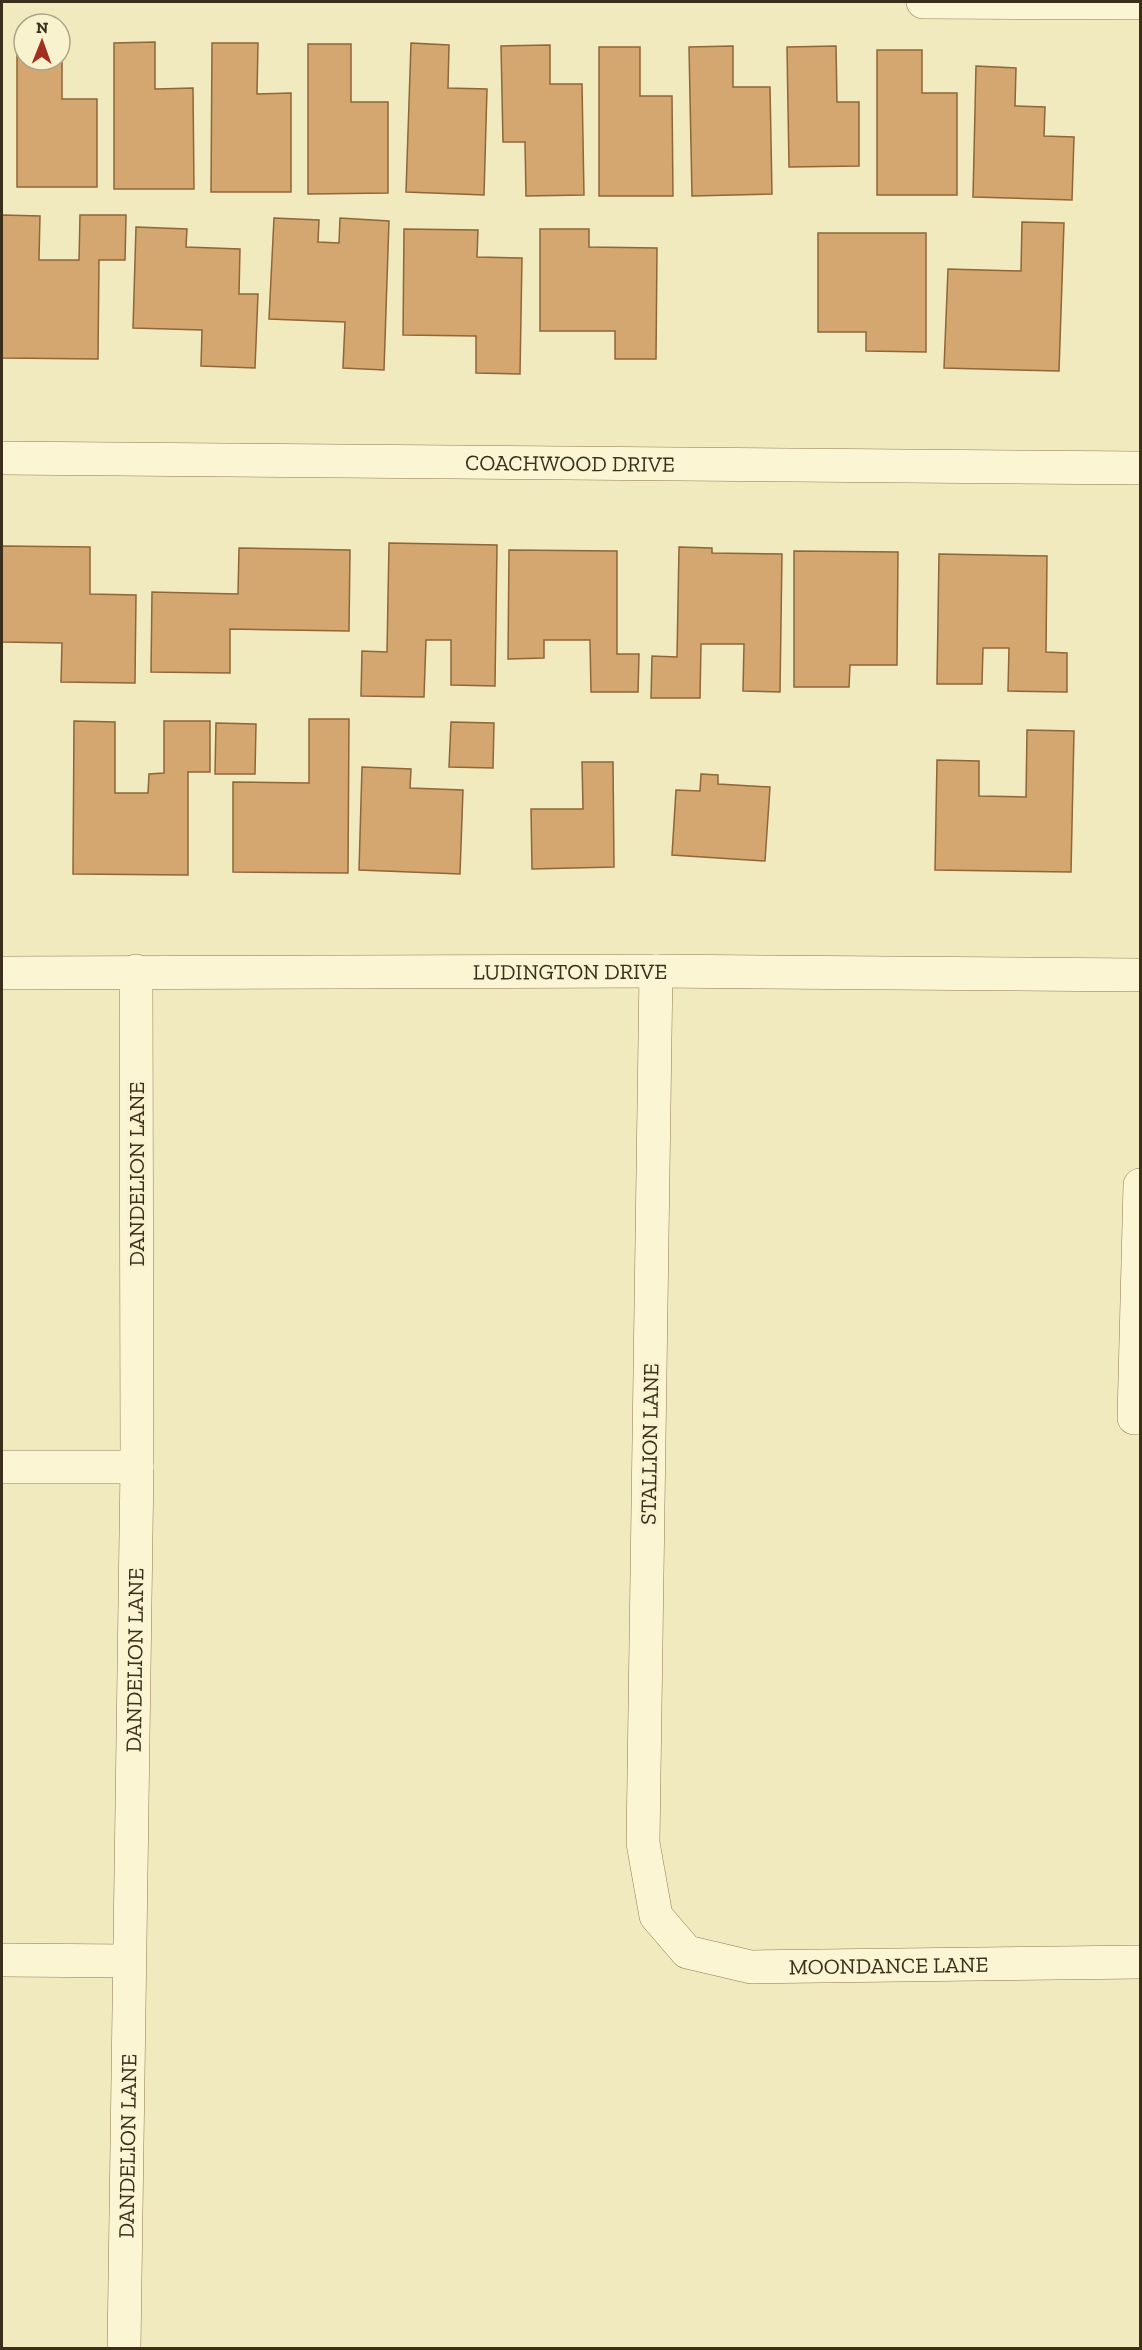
<svg xmlns="http://www.w3.org/2000/svg" width="1142" height="2350" font-family="'Zilla Slab',serif">
<style>
.building{fill:#d4a770;stroke:#8e6638;stroke-width:1.5}
.lines{fill:none;stroke-linecap:round;stroke-linejoin:round}
.minor-casing{stroke:#8d7a55;stroke-width:34}
.minor{stroke:#fcf5d3;stroke-width:33}
.labels{text-anchor:middle;stroke-width:6;stroke-linejoin:round;paint-order:stroke}
.street-label{font-size:22px;fill:#3b2f1b;stroke:#f9f2cf}
</style>
<rect width="100%" height="100%" fill="#f2eabf"/>
<path class="building" d="M155,42v47l38,-1 1,101h-80v-146z
M212,43h46l-1,51 34,-1v99h-80z
M411,43l38,2 -1,43 39,1 -3,106 -78,-3z
M308,44h43v58h37v91l-80,1z
M550,45v39h32l2,111 -58,1 -1,-54h-22l-2,-96z
M733,46v41h37l2,107 -80,2 -3,-149z
M836,46l1,56h22v64l-70,1 -2,-120z
M599,47h41v49h32l1,100h-74z
M877,50h45v43h35v102h-80z
M17,53h7v7h36l2,-7v46h35v88h-80z
M976,66l40,2 -1,38 30,1 -1,29 30,1 -2,63 -99,-3z
M2,215l38,1 -1,44h40l1,-45h46l-1,45h-26l-1,99 -96,-1z
M274,218l45,2 -1,22 21,1 1,-25 49,3 -5,149 -41,-2 2,-46 -76,-3z
M1022,222l42,1 -5,148 -115,-3 4,-99 73,2z
M136,227l51,2 -1,18 54,2 -1,45h19l-3,74 -54,-2 1,-36 -69,-2z
M404,229l74,1 -1,27 45,1 -2,116 -44,-1v-37l-73,-1z
M540,229h49v18l68,1 -1,111h-41v-28h-75z
M818,233h108v119l-60,-1v-19h-48z
M389,543l108,2 -2,141 -44,-1v-45h-25l-2,57 -63,-1 1,-45 25,1z
M2,546l88,1v47l46,1 -1,88 -74,-1 1,-39 -60,-1z
M679,547l33,1v5l70,1 -2,138 -37,-1 1,-47h-43l-1,54h-49l1,-42 25,1z
M239,548l111,2 -1,81 -119,-2v44l-79,-1 1,-80 86,2z
M509,550l108,1v103h22l-1,38h-47l-1,-52h-46v18l-36,1z
M794,551l104,1 -1,113h-47l-1,22h-55z
M939,554l108,2 -1,96 21,1v39l-59,-1 1,-43h-26l-1,36h-45z
M309,719h40l-1,154 -115,-1v-90l76,1z
M74,721l41,1v71h33l1,-19 15,-1v-52h46v51h-22v103l-115,-1z
M451,722l43,1 -1,45 -44,-1z
M216,723l40,1 -1,50h-40z
M1027,730l47,1 -3,141 -136,-2 2,-110 42,1v35l47,1z
M582,762h31l1,105 -82,2 -1,-60h52z
M362,767l49,2 -1,19 53,2 -3,84 -101,-4z
M701,774l17,1v9l52,3 -5,74 -93,-6 4,-65 24,1z"/>
<g class="lines">
<g class="minor-casing">
<g id="minor">
<path d="M923,2l217,1"/>
<path id="s1" d="M2,458l1138,10"/>
<path id="s2" d="M656,971l-13,872 13,73 31,36 64,15 389,-5"/>
<path id="s3" d="M2,973l654,-2 484,4"/>
<path d="M1134,1418l6,-233"/>
<path d="M2,1467h135"/>
<path d="M2,1960l127,1"/>
<path id="s4" d="M124,2348l13,-881 -1,-496"/>
</g>
</g>
<use href="#minor" class="minor"/>
</g>
<g class="labels">
<g class="street-label">
<text dy="8" stroke="none"><textPath href="#s1" startOffset="568">COACHWOOD DRIVE</textPath></text>
<text dy="8" stroke="none"><textPath href="#s3" startOffset="568">LUDINGTON DRIVE</textPath></text>
<text transform="translate(136 1174) rotate(-90)" y="8">DANDELION LANE</text>
<text transform="translate(649 1444) rotate(-89)" y="8">STALLION LANE</text>
<text dy="8" stroke="none"><textPath href="#s4" startOffset="688">DANDELION LANE</textPath></text>
<text dy="8" stroke="none"><textPath href="#s2" startOffset="1197">MOONDANCE LANE</textPath></text>
<text dy="8" stroke="none"><textPath href="#s4" startOffset="202">DANDELION LANE</textPath></text>
</g>
</g>
<rect width="1142" height="2350" fill="none" stroke="#3b2f1b" stroke-width="6"/>
<g transform="translate(42 42) rotate(1)"><circle r="28" fill="#f9f2cf" stroke="#ada487" stroke-width="1.5"/>
<path d="M0-4.5L10 22L0 15L-10 22Z" fill="#a22f1f"/>
<text y="-9" font-size="16" font-weight="bold" text-anchor="middle" fill="#3b2f1b">N</text>
</g>
</svg>
